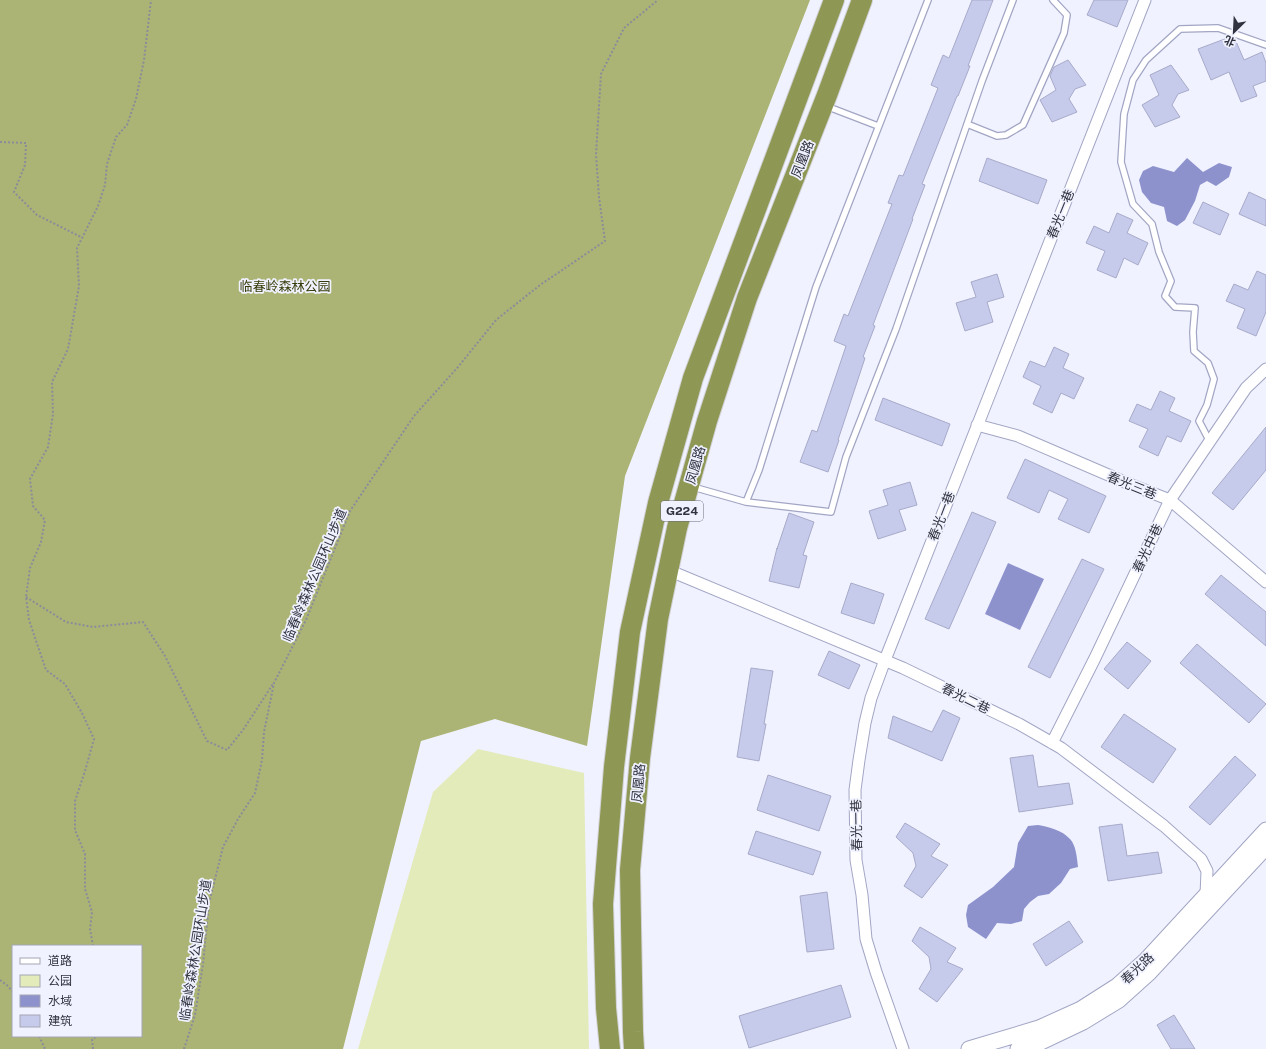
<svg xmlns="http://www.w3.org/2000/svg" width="1266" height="1049" font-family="'Public Sans','Noto Sans SC',sans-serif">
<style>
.green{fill:#e3ebbb}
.forest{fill:#abb474;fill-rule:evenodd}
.water{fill:#8d92cd}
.building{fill:#c7cbeb;stroke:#a7aac9}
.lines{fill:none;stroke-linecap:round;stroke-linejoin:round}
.lane-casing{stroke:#a2a6c4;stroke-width:8}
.street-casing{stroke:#a2a6c4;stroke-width:13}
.secondary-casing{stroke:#a2a6c4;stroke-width:17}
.highway-casing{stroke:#d2d2d5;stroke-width:22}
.path{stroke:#8b8c99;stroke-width:2;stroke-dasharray:2 2;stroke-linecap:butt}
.lane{stroke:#fff;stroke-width:5.5}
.street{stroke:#fff;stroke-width:11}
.secondary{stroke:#fff;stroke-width:15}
.highway{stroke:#8e9753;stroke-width:20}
.labels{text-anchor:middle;stroke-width:3.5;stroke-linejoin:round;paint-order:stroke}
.shield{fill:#f0f2ff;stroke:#6b6c79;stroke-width:1}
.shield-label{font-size:12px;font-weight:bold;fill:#323340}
.street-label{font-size:13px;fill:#323340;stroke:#f0f2ff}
.park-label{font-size:13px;fill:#373c0a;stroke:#f0f2ff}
</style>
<rect width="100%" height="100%" fill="#f0f2ff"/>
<path class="green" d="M478,749l106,24 5,276h-231l75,-257z"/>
<path class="forest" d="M0,0h810l-185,476 -38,270 -92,-27 -74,22 -78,308h-343zM13,946h128v90h-128z"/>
<path class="water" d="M1187,158l16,14 16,-9 13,4 -3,10 -13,9 -9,-5 -7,4 -5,16 -10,19 -8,6 -10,-5 -3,-14 -13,-4 -9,-11 -3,-12 4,-9 10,-5 21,6z
M1008,563l36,16 -24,51 -35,-16z
M1038,825c11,2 24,5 32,14 6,6 7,19 8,28l-8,2 -9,14 -12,11 -11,2 -8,6 -6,7 -2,12 -11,3 -14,-1 -11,16 -18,-12 -2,-12 2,-10 25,-18 21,-20 4,-24 10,-17z"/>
<path class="building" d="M972,0h21l-25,66h2l-12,30h-1l-35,88 3,1 -13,34h1l-40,106 2,1 -12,31 2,1 -27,82h1l-11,32 -28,-10 12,-32 5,2 29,-86 -12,-5 10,-27 4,2 44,-112 -4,-1 11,-28 4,1 35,-88 -7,-3 12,-30 6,3z
M1094,0h34l-11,27 -30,-12z
M1230,37l5,2 9,21 18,-8 4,11v18l-13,5 4,10 -16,6 -12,-30 -18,8 -13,-31z
M1068,60l18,25 -11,4 -6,10 8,13 -25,10 -12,-22 16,-10 -6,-14 4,-9z
M1171,65l18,25 -11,4 -6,11 8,12 -25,10 -13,-22 17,-10 -9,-20z
M987,158l60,22 -9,24 -59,-23z
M1249,192l17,8v26l-27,-12z
M1203,202l26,12 -9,21 -27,-12z
M1117,213l16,7 -6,13 21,10 -10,22 -14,-7 -8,20 -19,-8 8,-19 -19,-8 8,-17 15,7z
M1257,271l9,4v37l-10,24 -19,-8 8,-19 -19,-8 8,-17 14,6z
M997,274l7,23 -17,5 6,20 -28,9 -9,-28 20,-6 -5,-15z
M1054,347l15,7 -6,14 21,10 -10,21 -13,-6 -9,20 -19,-9 8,-18 -18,-9 7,-16 15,6z
M1160,391l15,7 -6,13 22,10 -10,21 -14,-6 -9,20 -19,-9 9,-18 -19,-8 8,-17 14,6z
M883,398l67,26 -8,22 -67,-26z
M1266,427v43l-33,40 -21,-17z
M1025,459l81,37 -17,37 -31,-14 10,-20 -19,-9 -10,23 -32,-15z
M910,482l7,23 -18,5 7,20 -28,9 -9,-28 19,-6 -5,-15z
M972,512l24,10 -47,107 -24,-10z
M789,513l25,9 -11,33 4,1 -8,32 -30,-7 8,-33v1z
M1082,559l22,10 -54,109 -22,-11z
M1221,575l45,37v34l-61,-52z
M851,583l33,11 -10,30 -33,-11z
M1127,642l24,19 -23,28 -24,-20z
M1197,644l69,60 -17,19 -69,-60z
M829,651l31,14 -11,24 -31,-14z
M751,668l22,3 -9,53h2l-7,37 -22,-4z
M943,710l17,8 -18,43 -54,-23 5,-22 39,16z
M1124,714l52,35 -23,34 -52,-36z
M1033,755l5,32 31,-4 4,21 -54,8 -9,-54z
M1235,756l21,19 -46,50 -21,-18z
M768,775l63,21 -12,35 -62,-21z
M905,823l35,21 -9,12 17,9 -26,33 -18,-12 12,-20 -3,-13 -17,-16z
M1122,824l5,32 31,-4 4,21 -54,8 -9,-54z
M756,831l65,21 -8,23 -65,-21z
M827,892l7,57 -27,3 -7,-56z
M1069,921l14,21 -37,24 -13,-22z
M920,927l36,21 -9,14 16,7 -26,33 -18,-13 12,-20 -2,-12 -17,-16z
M841,985l10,32 -102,31 -10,-32z
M1174,1015l21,34h-24l-14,-24z"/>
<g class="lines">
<g class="lane-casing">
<path id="lane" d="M826,106l52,20
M967,124l30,12 9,-1 17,-10 41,-92 3,-18 -14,-15
M1210,442l-11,-21 8,-16 7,-26 -6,-16 -14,-12 -1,-19 2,-24 -20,-1 -10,-11 6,-15 -12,-29 -7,-28 -19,-20 -12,-42 3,-48 9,-34 13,-20 34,-31 38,-1 48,17
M693,487l53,15 13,-32 57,-183 112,-287
M746,502l85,10 15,-55 50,-128 86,-248 31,-81"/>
</g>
<g class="street-casing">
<path id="street" d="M977,425l41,11 109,47 43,17 96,82
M668,570l235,98 116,56 42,24 103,78 37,33 6,12 -1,24
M1052,743l43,-85 75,-158 76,-112 20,-19
M903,1049l-27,-77 -10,-33 -4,-44 -6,-35 -1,-70 4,-30 6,-37 6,-25 14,-38 260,-660"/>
</g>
<g class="secondary-casing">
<path id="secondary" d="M969,1049l70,-21 42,-19 36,-23 29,-26 120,-130
M1018,1049l23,-7 42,-20 36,-22 30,-27 117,-126"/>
</g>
<g class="highway-casing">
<path id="highway" d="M610,1049l-4,-41 -3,-104 11,-137 16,-135 28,-129 35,-125 141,-378
M634,1049l-1,-17 -3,-162 10,-112 18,-139 19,-91 30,-107 40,-123 80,-203 35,-95"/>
</g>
<path class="path" d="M0,142l26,1 -1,22 -11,27 23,23 46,23
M26,597l40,25 27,5 50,-5 22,34 42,85 20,9 16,-20 30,-46
M93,946l-3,-17 2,-17 -7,-23v-35l-10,-24v-29l10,-30 9,-32 -12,-26 -17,-29 -19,-14 -17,-50 -3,-23 4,-29 11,-26 4,-22 -12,-14 -3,-27 18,-32 5,-33 -1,-32 16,-33 11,-63 -2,-38 21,-42 7,-21 2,-21 9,-27 11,-12 9,-26 8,-39 7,-60
M0,980l8,6 5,6
M39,1036l6,13
M93,1049l-1,-10 6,-3
M184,1049l11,-34 8,-51 6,-61 14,-56 15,-28 17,-26 7,-33 2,-28 10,-49 32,-63 44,-109 64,-95 44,-49 38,-47 44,-35 65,-44 -6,-44 -3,-43 5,-80 23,-46 34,-28"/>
<use href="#lane" class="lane"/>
<use href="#street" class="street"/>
<use href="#secondary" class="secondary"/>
<use href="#highway" class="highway"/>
</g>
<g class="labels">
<rect class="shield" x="661" y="501" width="42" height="20" rx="3"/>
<g class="shield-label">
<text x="682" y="515">G224</text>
</g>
<g class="street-label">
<text transform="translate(802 159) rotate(-69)" y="5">凤凰路</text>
<text transform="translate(1060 214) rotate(-68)" y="5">春光一巷</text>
<text transform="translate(695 465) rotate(-74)" y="5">凤凰路</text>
<text transform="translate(1132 485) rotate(22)" y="5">春光三巷</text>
<text transform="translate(941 516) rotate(-69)" y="5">春光一巷</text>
<text transform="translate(1147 548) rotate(-65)" y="5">春光中巷</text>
<text transform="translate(314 575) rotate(-67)" y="5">临春岭森林公园环山步道</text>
<text transform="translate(966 698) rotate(26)" y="5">春光二巷</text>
<text transform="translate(638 783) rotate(-85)" y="5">凤凰路</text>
<text transform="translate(856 825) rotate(-91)" y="5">春光一巷</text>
<text transform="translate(195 950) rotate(-81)" y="5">临春岭森林公园环山步道</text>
<text transform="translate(1137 968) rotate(-43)" y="5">春光路</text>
</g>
<g class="park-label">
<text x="285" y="291">临春岭森林公园</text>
</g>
</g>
<rect x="12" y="945" width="130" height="92" fill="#f0f2ff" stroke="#a4a6b3"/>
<rect x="20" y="958" width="20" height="6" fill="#ffffff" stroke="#a4a6b3"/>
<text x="48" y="965" font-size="12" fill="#323340">道路</text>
<rect x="20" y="975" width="20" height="12" fill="#e3ebbb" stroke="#a4a6b3"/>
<text x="48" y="985" font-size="12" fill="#323340">公园</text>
<rect x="20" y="995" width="20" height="12" fill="#8d92cd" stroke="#a4a6b3"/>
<text x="48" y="1005" font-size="12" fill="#323340">水域</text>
<rect x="20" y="1015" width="20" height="12" fill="#c7cbeb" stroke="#a4a6b3"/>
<text x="48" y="1025" font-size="12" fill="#323340">建筑</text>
<g transform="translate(1234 32) rotate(204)" stroke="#f0f2ff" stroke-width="3" paint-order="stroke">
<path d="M0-3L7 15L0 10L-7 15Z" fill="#323340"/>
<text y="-6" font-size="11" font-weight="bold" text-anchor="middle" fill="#323340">北</text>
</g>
</svg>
